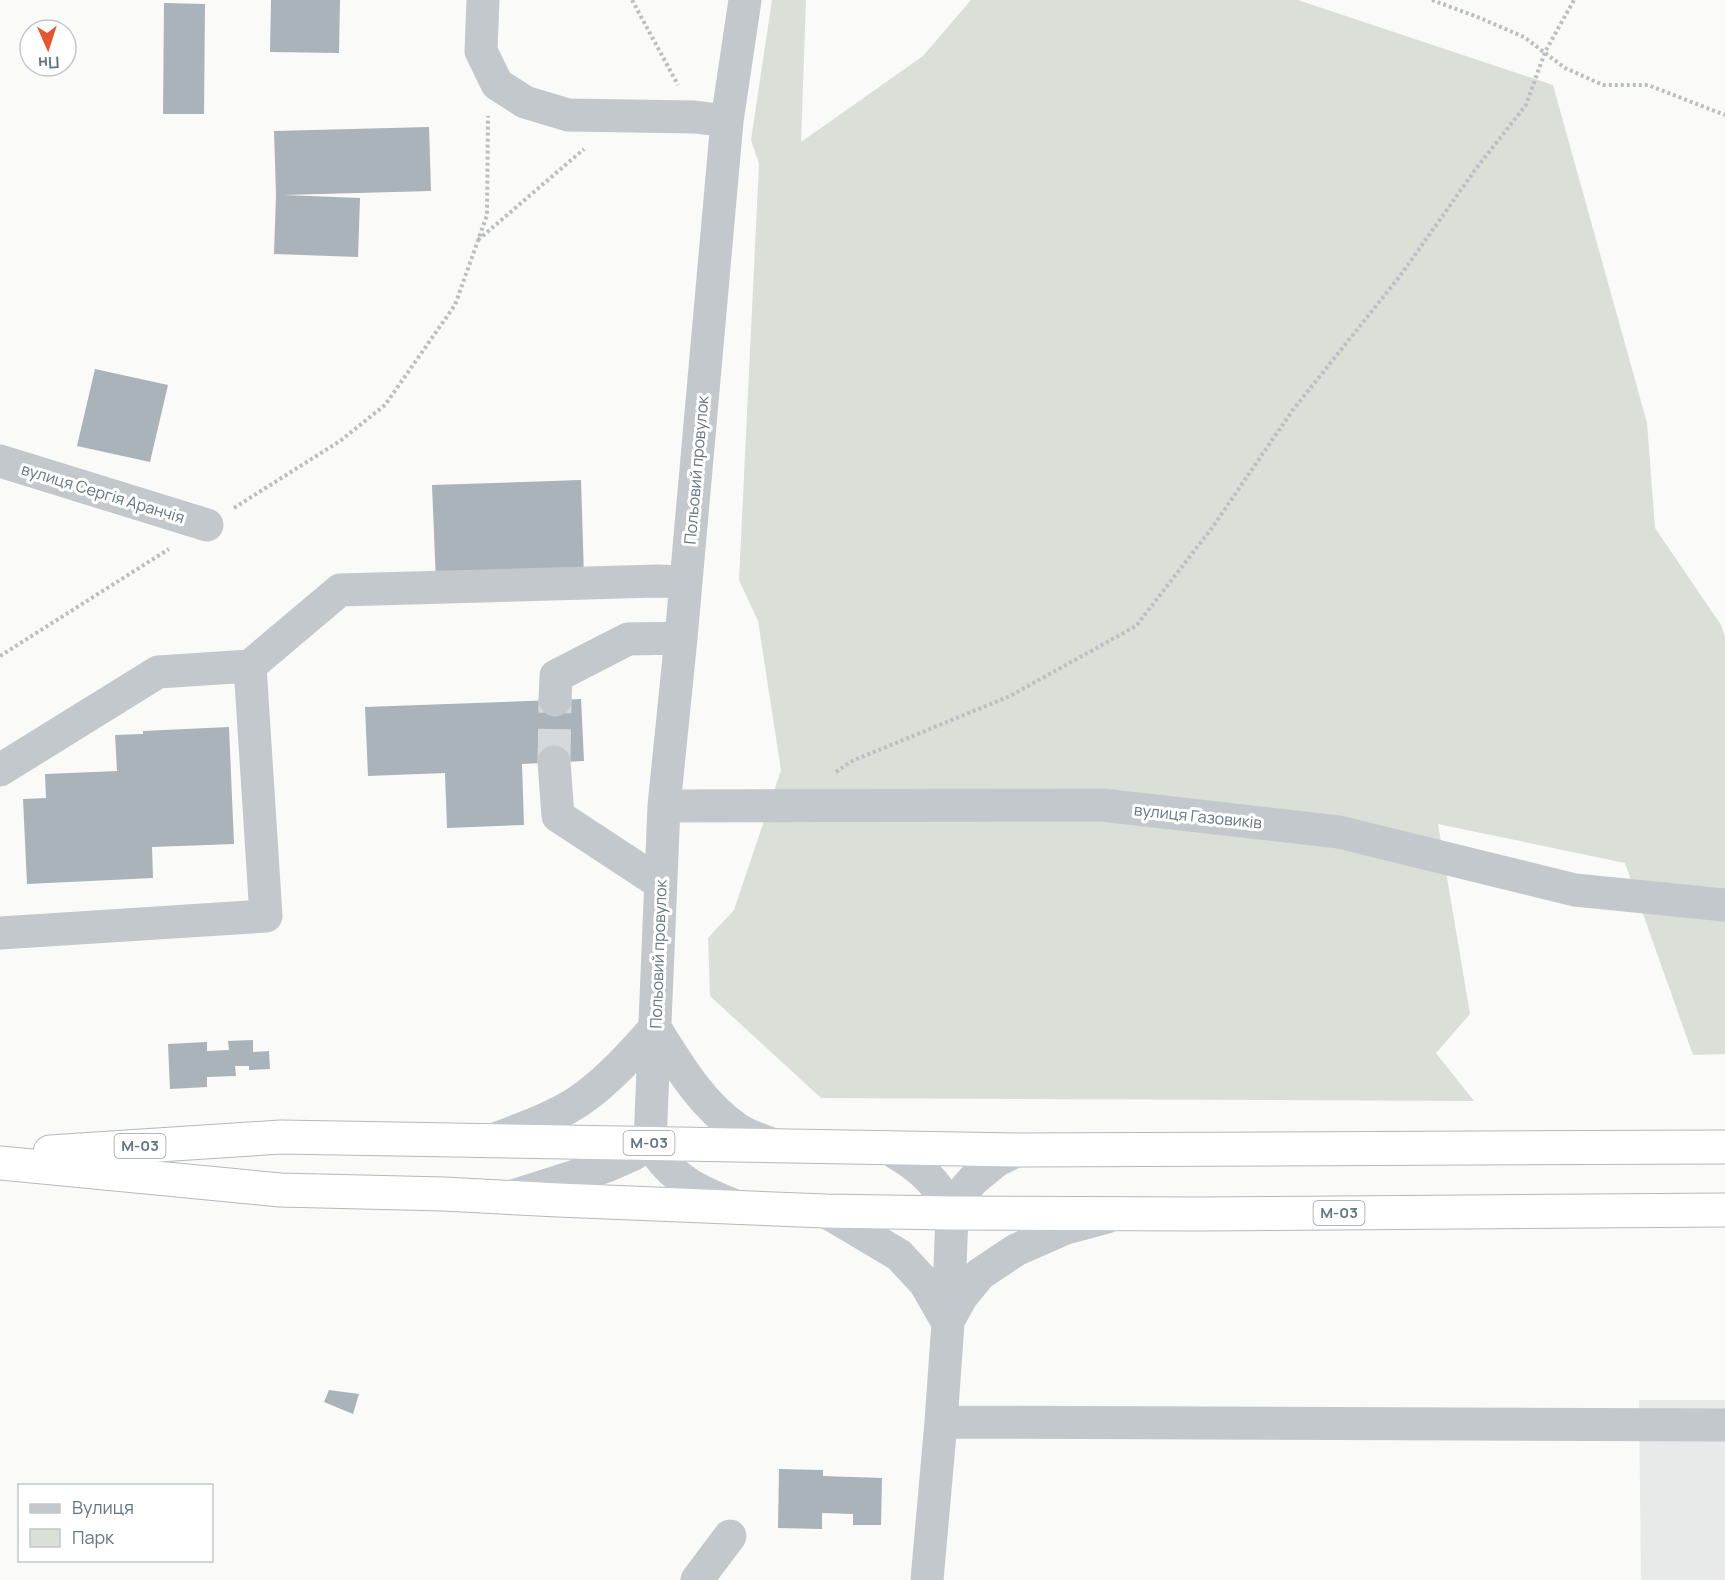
<svg xmlns="http://www.w3.org/2000/svg" width="1725" height="1580" font-family="Manrope,sans-serif">
<style>
.built{fill:#e8e9e9}
.green{fill:#dadfd7}
.building{fill:#aab3b9}
.lines{fill:none;stroke-linecap:round;stroke-linejoin:round}
.minor-tunnel{stroke:#d5d9db;stroke-width:33;stroke-dasharray:33 16;stroke-linecap:butt}
.highway-casing{stroke:#b4b9bd;stroke-width:35}
.path{stroke:#bbbfc2;stroke-width:4;stroke-dasharray:3 3;stroke-linecap:butt}
.minor{stroke:#c3c8cc;stroke-width:33}
.highway{stroke:#fff;stroke-width:33}
.labels{text-anchor:middle;stroke-width:6;stroke-linejoin:round;paint-order:stroke}
.shield{fill:#fff;stroke:#939fa8;stroke-width:1.5}
.shield-label{font-size:15px;font-weight:bold;fill:#657683}
.street-label{font-size:16px;fill:#657683;stroke:#fff}
</style>
<rect width="100%" height="100%" fill="#fafaf8"/>
<path class="built" d="M1639,1400h86v180h-84z"/>
<path class="green" d="M772,0h34l-5,142 122,-86 48,-56h327l255,85 94,338 8,105 66,97 4,12v417l-32,1 -68,-192 -187,-39 32,190 -34,39 38,48 -653,-3 -111,-102 -2,-58 26,-28 47,-140 -23,-149 -19,-41 20,-416 -8,-24z"/>
<path class="building" d="M271,0h69l-1,53 -69,-1z
M164,3l41,1 -1,110h-41z
M429,127l2,64 -147,4 76,3 -2,59 -84,-3 2,-59 -2,-64z
M95,369l73,16 -18,77 -73,-16z
M581,480l3,97 -148,5 -4,-97z
M581,699l3,62 -62,3 2,61 -77,3 -2,-55 -77,3 -3,-69z
M229,727l5,117 -82,3 1,31 -126,6 -4,-85 23,-1 -1,-24 72,-3 -2,-36 28,-1v-3z
M253,1040v12l16,-1 1,18 -21,1v-4h-14l1,10 -29,1v10l-37,2 -2,-45 39,-2v9l22,-1 -1,-9z
M329,1390l30,4 -6,20 -29,-12z
M779,1469l44,1v6l59,2 -1,47h-28v-11l-31,-1v16l-44,-1z"/>
<g class="lines">
<path class="minor-tunnel" d="M554,762l1,-62"/>
<g class="highway-casing">
<path id="highway" d="M50,1152l231,-15 737,13 707,-3
M0,1163l280,27 164,4 114,6 267,11 127,2 247,1 526,-4"/>
</g>
<path class="path" d="M632,0l46,85
M1432,0l48,18 44,19 41,31 38,17h45l77,30
M478,240l106,-91
M234,508l106,-67 45,-36 70,-100 32,-90 1,-99
M0,656l169,-107
M836,772l16,-11 158,-65 126,-70 76,-98 80,-117 108,-135 75,-106 51,-65 19,-53 29,-52"/>
<path class="minor" d="M483,0l-2,51 16,33 28,18 43,13 127,2 32,4 -46,517 -17,168 -14,337
M727,121l18,-121
M0,461l207,64
M555,700l1,-24 72,-37 53,-1
M554,762l4,54 102,67
M0,770l158,-98 92,-6 90,-76 317,-9 29,1
M664,806l438,-1 237,27 236,58 150,15
M0,933l266,-17 -16,-250
M490,1141c30,-12 62,-22 89,-40 28,-19 54,-48 76,-73 23,36 45,75 81,100 11,8 26,12 38,17
M650,1143c23,38 48,48 88,64
M886,1147c18,11 36,21 49,38 7,8 12,19 17,28
M510,1197l97,-31 25,-11 18,-12
M825,1211l74,44 26,28 23,40
M948,1321l14,-25 18,-22 36,-24 50,-22 41,-11
M941,1422l784,3
M697,1580l33,-44
M927,1580l14,-158 7,-99 4,-110 8,-18 13,-15 23,-19 22,-11"/>
<use href="#highway" class="highway"/>
</g>
<g class="labels">
<g class="shield">
<rect x="623.5" y="1131" width="51" height="24" rx="4.5"/>
<rect x="114.5" y="1134" width="51" height="24" rx="4.5"/>
<rect x="1313.5" y="1201" width="51" height="24" rx="4.5"/>
</g>
<g class="shield-label">
<text x="649" y="1148">М-03</text>
<text x="140" y="1151">М-03</text>
<text x="1339" y="1218">М-03</text>
</g>
<g class="street-label">
<text transform="translate(696 470) rotate(-85)" y="6">Польовий провулок</text>
<text transform="translate(103 493) rotate(17)" y="6">вулиця Сергія Аранчія</text>
<text transform="translate(1198 816) rotate(6)" y="6">вулиця Газовиків</text>
<text transform="translate(658 954) rotate(-88)" y="6">Польовий провулок</text>
</g>
</g>
<rect x="18" y="1484" width="195" height="78" fill="#ffffff" stroke="#c1c8cd" stroke-width="1.5"/>
<rect x="30" y="1504" width="30" height="9" fill="#c3c8cc" stroke="#c1c8cd" stroke-width="1.5"/>
<text x="72" y="1514" font-size="18" fill="#657683">Вулиця</text>
<rect x="30" y="1529" width="30" height="18" fill="#dadfd7" stroke="#c1c8cd" stroke-width="1.5"/>
<text x="72" y="1544" font-size="18" fill="#657683">Парк</text>
<g transform="translate(48 48) rotate(177)"><circle r="28" fill="#ffffff" stroke="#c1c8cd" stroke-width="1.5"/>
<path d="M0-4.5L10 22L0 15L-10 22Z" fill="#e4572e"/>
<text y="-9" font-size="16" font-weight="bold" text-anchor="middle" fill="#657683">Пн</text>
</g>
</svg>
